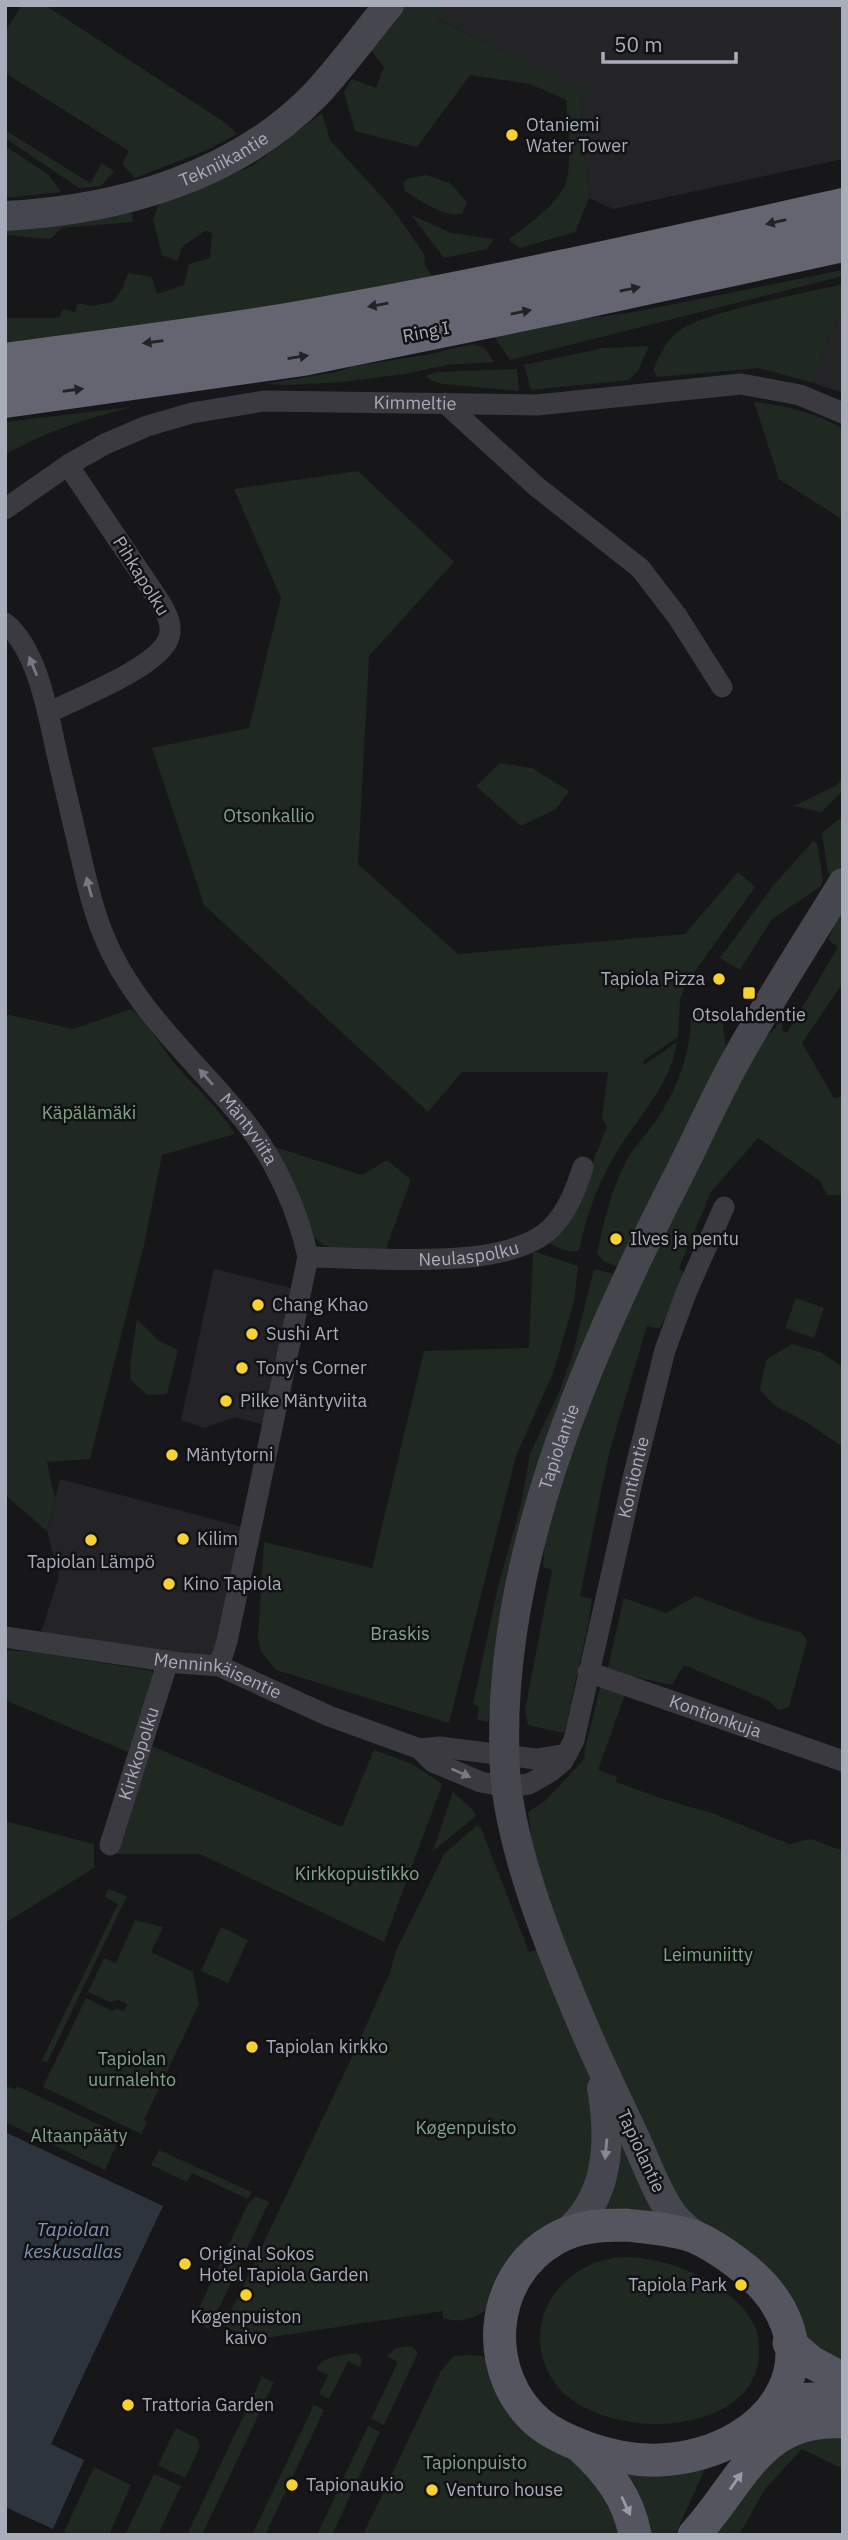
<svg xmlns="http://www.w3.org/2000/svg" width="848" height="2540" font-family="'IBM Plex Sans',sans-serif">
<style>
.built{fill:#242326}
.green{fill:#1f2821}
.water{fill:#2d343e}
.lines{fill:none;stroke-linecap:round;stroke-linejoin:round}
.street{stroke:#3a3a40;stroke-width:21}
.secondary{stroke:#46474e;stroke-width:30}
.primary{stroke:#54555e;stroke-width:33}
.highway{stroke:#646570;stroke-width:38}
.oneway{fill:#222326}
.oneway2{fill:#777983}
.oneway3{fill:#868994}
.oneway4{fill:#989ba7}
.poi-dot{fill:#f7d232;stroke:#121214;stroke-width:2.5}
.labels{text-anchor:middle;stroke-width:5;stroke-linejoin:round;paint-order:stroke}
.poi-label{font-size:18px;fill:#a9acb9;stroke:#121214;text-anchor:start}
.street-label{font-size:18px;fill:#a9acb9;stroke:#121214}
.park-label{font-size:18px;fill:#80a587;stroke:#121214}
.water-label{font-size:19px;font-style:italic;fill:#7f94b5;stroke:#121214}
</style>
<rect width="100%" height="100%" fill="#171719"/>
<path class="built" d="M440,5h403v154l-230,50 -24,-11 -9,-100 4,-5 -148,-75 6,-11z
M843,310v83l-30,-10 8,-29z
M214,1269l88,22 -31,136 -36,-10 -31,11 -23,-8z
M60,1479l190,50 -31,137 -178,-33 18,-57 -12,-45z"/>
<path class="green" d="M22,5h23l179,117 13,12 -30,16 -72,28 -13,-14 7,-13 -124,-78v-41z
M406,5h34l2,2 -5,12 148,73 -5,6 9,100 -14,34 -55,16 -12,-8c19,-15 44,-31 56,-53 9,-15 4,-68 2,-87l-36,-16 -60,-9 -53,72 -62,-16 -11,-39 8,-13 24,9 8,-21 -13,-17z
M322,113l8,27 62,68 32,46 1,11 10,15 -430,69v-31h54l4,-9 12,3 3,-9 13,3 22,-4 9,-13 6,-16 24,4 5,17 27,-9 5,-21 21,-6 2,-24 -5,-4 -24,16 -6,15 -15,-6 -9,-36 7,-17 92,-36z
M5,130l85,53 12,-20 12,8 -13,15 -22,2 -74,-50z
M5,146l44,29 12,17 -56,6z
M426,175l24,8 17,19 -5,12c-21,2 -39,-12 -57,-23l-2,-8 4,-4z
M132,210l1,12 -71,6 -12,11 -45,-4v-9z
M411,215l40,18 43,6 -7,10 -43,9z
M843,270v6l-333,84 -19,-28 143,-20z
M843,284v26l-22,44 -8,29 -54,-15 -102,9 -4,-7c5,-12 12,-28 23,-37 22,-20 133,-41 167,-49z
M473,344l12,4 9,14 -47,3 -42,9 -62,8 -56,3 -22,-1 71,-12 18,-6 72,-11z
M649,346l-11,25 -9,9 -98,10 -7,-25 79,-17z
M517,369l2,22 -76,-7 -11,-3 -6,-5 10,-4z
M754,402c30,3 64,11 89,27v91l-64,-41z
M131,407c-47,13 -83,23 -126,48v-33z
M358,471l96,91 -85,94 -11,208 100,90 227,-20 53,-62 17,15 -69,97 -6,16 -2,37 -35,24 1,4 33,-23c-7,46 -41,76 -62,113 -17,28 -30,64 -36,96 -11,2 -23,-4 -32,-9l30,-42 30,-73 -5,-9 6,-46h-146l-34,40 -224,-207 -52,-157 97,-20 32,-130 -47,-109z
M500,763l32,5 37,23 -13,18 -35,17 -45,-40z
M843,777v14l-22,21 -27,-6 43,-21z
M843,816v47l-9,15 -6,-5 -6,-40z
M813,841l4,2 6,36 -3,8 -48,32 -32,51 -20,-12 53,-72z
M843,904v79l-41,60 32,55 9,-2v99h-16l-7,-14 -62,-43 -47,54 -32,76 10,10 -30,51 -12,-3 -38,127 -29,143 12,3 -4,26 -23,105 -2,3 -35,-8 -3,-15 27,-140 -9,-3 2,-40 42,-131 157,-339 32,-30 6,-11v14l5,3 51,-86 -10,-7z
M131,1009c18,14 27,34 41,51 20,25 46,46 63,74l-73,21 -18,90 -54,214 -43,3 8,36 -8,33 -42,-36v-481l68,15z
M721,1009l5,41 -104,218 -19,-7 -6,-8c7,-32 14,-62 29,-92 8,-14 19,-25 29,-39 21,-30 36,-68 36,-105l6,-5z
M275,1147l87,28 25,-15 24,20 -26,71 -49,-2 -12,-4 -13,-10z
M533,1251l45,15 -4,36 -21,71 -37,83 -67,267 -173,-53 -15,-18 -3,-15 6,-95 108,26 52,-217 105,-3z
M594,1269l24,6 -126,421 -4,26 -11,-2 2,-13 -6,-3 24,-113 24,-87 9,-50 29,-62 13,-36z
M796,1298l28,10 -10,30 -29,-10z
M137,1319l22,22 19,9 -11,44 -20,1 -16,-15 -1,-15z
M792,1344l28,8 23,15v80l-40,-27 -28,-14 -15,-16 6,-30z
M696,1596l60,23 46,14 5,8 -18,66 -11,3 -9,-9 -85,-36 -12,20 -65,-14 17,-73 42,15z
M5,1650l30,2 117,19 1,4 -25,77 -123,-52z
M603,1684l24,5 -29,81 19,7 -1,5 47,17 49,14 77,31 22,-5 32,12v517l-20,-11 -112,-122 -41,-40 -113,-269 -25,-84 -4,-30 17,-11 40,-43 -1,-5 16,-65z
M147,1744l195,83 32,-77 38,14 29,19 1,2 -58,157 -184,-88h-83l10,-48z
M453,1792l20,18 3,6 -43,35z
M5,1821l89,23v24l-89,55z
M477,1825l4,3 48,124 8,-2 57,132 3,94 -108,133c-16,9 -27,15 -46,9v-7l-190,29 -29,-14 127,-267 39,-87 6,-21 48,-97z
M109,1889l18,7 -80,167 -5,-3 76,-156 -13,-7z
M135,1920l28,7 -12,25 42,20 6,32 -55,116 3,2 -6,12 -98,-47 43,-89 26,13 5,-3 7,3 3,-7 -8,-4 -9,2 -22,-10 16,-34 12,5z
M221,1927l27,13 -20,43 -27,-12z
M5,2085l10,5 2,-4 104,49 -16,35 -100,-48z
M614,2132l56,84 -74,-4z
M159,2150l2,1 91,41 -4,7 -56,-26 -5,9 -36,-17z
M255,2196l14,6 -60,127 -16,-8 54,-115z
M628,2257c42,1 107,27 126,68 5,9 5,20 5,31 -4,52 -61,68 -105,68 -32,-1 -75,-11 -96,-37 -46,-58 2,-130 70,-130z
M411,2346l6,5v4l-33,70 -13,-6 27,-57 -11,-6 9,-8z
M356,2353l6,5 -2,9 -12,-6 -19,38 -10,-5 9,-19 -12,-6c9,-14 24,-13 40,-16z
M471,2355l11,1 19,11 88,97 35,71h-261l78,-164 13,-15z
M262,2377l12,5 -72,153h-15z
M314,2405l10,5 -59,125h-13z
M368,2426l12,6 -48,103h-15z
M176,2428l21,10 3,9 -15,31 -27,-13z
M843,2430v39l-41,-20 -37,40 -26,46h-32l62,-84z
M709,2460l-34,75h-34l-26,-73z
M94,2467l37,18 -22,50h-39l-6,-3z
M154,2474l27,12 -23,49h-33z"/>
<path class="water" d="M5,2132l158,74 -112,238 33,16 -31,69 -48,-22z"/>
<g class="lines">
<g class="street">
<path d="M445,403l92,84 103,81 37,48 45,71"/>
<path id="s1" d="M5,509l63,-44 37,-21 42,-18 45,-13 72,-12 273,4 204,-21 59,11 43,18"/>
<path id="s2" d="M5,623c33,27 43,91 52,131 8,34 16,69 24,103 6,26 12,53 22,77 30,76 94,127 143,189 30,38 52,88 62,134l-81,384 -8,25"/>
<path d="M48,713c29,-15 112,-46 121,-76 4,-13 -3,-24 -9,-35l-92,-137"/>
<path id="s3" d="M308,1257c62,0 198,16 243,-29 17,-17 25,-39 32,-61"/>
<path id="s4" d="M5,1637l175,26 39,3 110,50 91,33 13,13 48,20 26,5 22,-3 21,-12 13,-11 11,-21 60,-266 31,-124 21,-57 38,-86"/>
<path id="s5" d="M588,1672l255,89"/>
<path d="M420,1749l20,-2 96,12 31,-5"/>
<path id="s6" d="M110,1845l58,-184"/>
</g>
<g class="secondary">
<path id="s7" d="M5,216c113,-6 232,-39 312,-123 26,-28 48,-59 72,-88"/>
<path d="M566,2233c44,-35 45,-94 36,-145"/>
<path id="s8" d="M696,2237c-9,-8 -20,-15 -26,-26 -15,-22 -24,-49 -35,-73 -17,-36 -34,-71 -50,-108 -32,-75 -75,-179 -80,-260 -11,-201 79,-409 168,-584 22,-42 40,-85 63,-126 33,-60 71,-118 107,-177"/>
</g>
<path class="primary" d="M627,2225c22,3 47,4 68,12 14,6 29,16 41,25 109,80 45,191 -76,198 -24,1 -50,-4 -73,-12 -16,-6 -33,-13 -47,-24 -59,-49 -53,-147 15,-185 22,-13 48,-14 72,-14z
M789,2343l22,19 32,17
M773,2409c24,-11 44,-14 70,-4
M582,2448c26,24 47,51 53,87
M694,2535c49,-53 64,-117 149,-113"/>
<path class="highway" d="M5,362c96,-13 193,-25 288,-41 185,-32 367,-73 550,-114
M5,399l298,-42 260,-53 280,-61"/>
</g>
<defs><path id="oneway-solid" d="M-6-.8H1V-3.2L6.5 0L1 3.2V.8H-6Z" transform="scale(1.75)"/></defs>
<g class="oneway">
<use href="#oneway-solid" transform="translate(776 222) rotate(167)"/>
<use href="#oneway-solid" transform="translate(630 289) rotate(-12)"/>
<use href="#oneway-solid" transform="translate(378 305) rotate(170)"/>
<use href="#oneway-solid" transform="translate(521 312) rotate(-11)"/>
<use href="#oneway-solid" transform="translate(153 342) rotate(172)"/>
<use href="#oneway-solid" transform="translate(298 357) rotate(-9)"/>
<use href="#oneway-solid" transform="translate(73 390) rotate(-8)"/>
</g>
<g class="oneway2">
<use href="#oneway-solid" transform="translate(33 666) rotate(-112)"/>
<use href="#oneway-solid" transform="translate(89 887) rotate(-105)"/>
<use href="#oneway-solid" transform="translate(206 1077) rotate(-131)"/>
<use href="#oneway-solid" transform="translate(461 1773) rotate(24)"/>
</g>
<use class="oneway3" href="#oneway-solid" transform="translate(606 2149) rotate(95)"/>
<g class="oneway4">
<use href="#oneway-solid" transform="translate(736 2481) rotate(-55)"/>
<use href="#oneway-solid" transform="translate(626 2506) rotate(65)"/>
</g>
<g class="poi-dot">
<circle cx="512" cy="135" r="7"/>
<circle cx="719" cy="979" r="7"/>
<rect x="742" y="986" width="14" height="14" rx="3.5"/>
<circle cx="616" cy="1239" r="7"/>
<circle cx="258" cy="1305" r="7"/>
<circle cx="252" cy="1334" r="7"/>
<circle cx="242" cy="1368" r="7"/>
<circle cx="226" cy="1401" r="7"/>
<circle cx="172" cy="1455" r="7"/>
<circle cx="183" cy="1539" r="7"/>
<circle cx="91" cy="1540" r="7"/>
<circle cx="169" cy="1584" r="7"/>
<circle cx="252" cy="2047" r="7"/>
<circle cx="185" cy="2264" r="7"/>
<circle cx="741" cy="2285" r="7"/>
<circle cx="246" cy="2295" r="7"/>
<circle cx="128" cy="2405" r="7"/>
<circle cx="292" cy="2485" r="7"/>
<circle cx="432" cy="2490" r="7"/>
</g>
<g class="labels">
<g class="poi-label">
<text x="526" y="131">Otaniemi<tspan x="526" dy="21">Water Tower</tspan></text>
<text x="705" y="985" text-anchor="end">Tapiola Pizza</text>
<text x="749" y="1021" text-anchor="middle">Otsolahdentie</text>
<text x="630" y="1245">Ilves ja pentu</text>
<text x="272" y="1311">Chang Khao</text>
<text x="266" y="1340">Sushi Art</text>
<text x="256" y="1374">Tony's Corner</text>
<text x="240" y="1407">Pilke Mäntyviita</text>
<text x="186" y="1461">Mäntytorni</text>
<text x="197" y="1545">Kilim</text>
<text x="91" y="1568" text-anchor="middle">Tapiolan Lämpö</text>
<text x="183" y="1590">Kino Tapiola</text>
<text x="266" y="2053">Tapiolan kirkko</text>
<text x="199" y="2260">Original Sokos<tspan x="199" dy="21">Hotel Tapiola Garden</tspan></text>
<text x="727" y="2291" text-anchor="end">Tapiola Park</text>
<text x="246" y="2323" text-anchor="middle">Køgenpuiston<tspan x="246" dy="21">kaivo</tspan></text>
<text x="142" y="2411">Trattoria Garden</text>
<text x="306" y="2491">Tapionaukio</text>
<text x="446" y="2496">Venturo house</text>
</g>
<g class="street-label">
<text dy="6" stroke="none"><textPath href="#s7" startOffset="228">Tekniikantie</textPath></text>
<text transform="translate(426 332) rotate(-11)" y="6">Ring I</text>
<text dy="6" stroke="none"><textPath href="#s1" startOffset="436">Kimmeltie</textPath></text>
<text transform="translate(141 576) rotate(58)" y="6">Pihkapolku</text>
<text dy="6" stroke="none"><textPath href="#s2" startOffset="574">Mäntyviita</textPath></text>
<text dy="6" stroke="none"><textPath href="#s3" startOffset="161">Neulaspolku</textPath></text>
<text dy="6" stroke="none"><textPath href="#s8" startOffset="840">Tapiolantie</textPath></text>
<text dy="6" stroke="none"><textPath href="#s4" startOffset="887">Kontiontie</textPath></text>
<text dy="6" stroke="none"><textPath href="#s4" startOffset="217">Menninkäisentie</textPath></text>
<text dy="6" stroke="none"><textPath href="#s5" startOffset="135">Kontionkuja</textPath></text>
<text dy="6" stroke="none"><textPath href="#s6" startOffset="96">Kirkkopolku</textPath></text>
<text transform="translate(641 2151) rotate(65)" y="6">Tapiolantie</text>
</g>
<g class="park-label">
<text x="269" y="822">Otsonkallio</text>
<text x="89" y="1119">Käpälämäki</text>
<text x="400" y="1640">Braskis</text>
<text x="357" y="1880">Kirkkopuistikko</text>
<text x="708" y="1961">Leimuniitty</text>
<text x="132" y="2065">Tapiolan<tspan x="132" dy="21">uurnalehto</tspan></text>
<text x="466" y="2134">Køgenpuisto</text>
<text x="79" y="2142">Altaanpääty</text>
<text x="475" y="2469">Tapionpuisto</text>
</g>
<g class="water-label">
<text x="73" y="2236">Tapiolan<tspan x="73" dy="22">keskusallas</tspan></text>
</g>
</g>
<rect width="848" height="2540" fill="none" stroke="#a9acb9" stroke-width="14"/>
<path d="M603 52v10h133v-10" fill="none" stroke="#a9acb9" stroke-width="3.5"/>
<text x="614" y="52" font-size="21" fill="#a9acb9" stroke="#121214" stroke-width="5" paint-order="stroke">50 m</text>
</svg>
